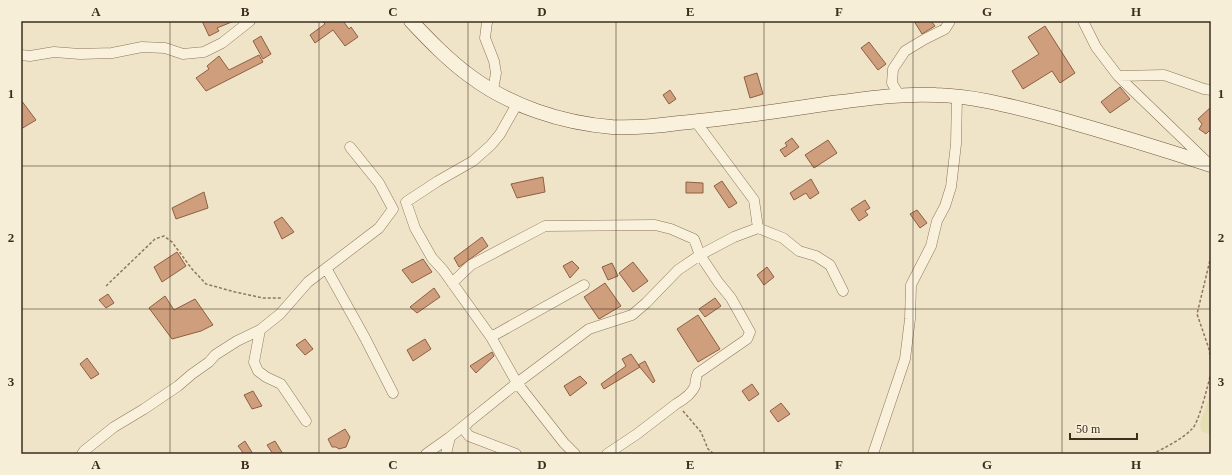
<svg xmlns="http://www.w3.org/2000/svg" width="1232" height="475" font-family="'Times New Roman',serif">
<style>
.farmland{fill:#e6deb5}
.building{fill:#cf9f7d;stroke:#8d5f41}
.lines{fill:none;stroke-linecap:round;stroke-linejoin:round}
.street-casing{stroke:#8d765c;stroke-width:11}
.secondary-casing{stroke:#6f573f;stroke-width:15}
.path{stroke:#8d765c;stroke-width:1.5;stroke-dasharray:3 2;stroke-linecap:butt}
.street{stroke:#faf1dc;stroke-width:10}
.secondary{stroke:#faf1dc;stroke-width:14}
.grid{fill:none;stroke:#3d2e20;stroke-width:1;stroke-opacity:0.55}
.neatline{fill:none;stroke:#3d2e20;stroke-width:1.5}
.grid-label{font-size:13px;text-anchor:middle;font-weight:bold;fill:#3d2e20}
</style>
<rect width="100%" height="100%" fill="#f0e4c8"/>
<path class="farmland" d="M1211,391v44l-10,-4 -1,-7z"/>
<path class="building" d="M202,21h32l-17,7 2,3 -10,5z
M322,21h21l6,8 2,-2 7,10 -13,9 -12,-16 -18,13 -5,-8 15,-11z
M914,21h17l4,5 -13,8z
M1045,26l30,47 -15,10 -8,-12 -29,18 -11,-18 27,-17 -11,-17z
M261,36l10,18 -8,5 -10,-18z
M869,42l17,22 -8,6 -17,-22z
M259,55l4,7 -57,29 -10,-13 13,-9 -2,-3 12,-10 10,14z
M757,73l6,21 -13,4 -6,-21z
M1120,87l10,12 -20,14 -9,-11z
M670,90l6,9 -7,5 -6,-9z
M21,100l15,20 -15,9z
M1211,107v22l-5,5 -7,-5 3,-5 -4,-5z
M792,138l7,9 -14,10 -5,-7 7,-4 -2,-3z
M828,140l9,13 -23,15 -9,-13z
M543,177l2,15 -28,6 -6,-14z
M811,179l8,14 -9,6 -4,-6 -12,7 -4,-7z
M722,181l15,22 -8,5 -15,-22z
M686,182l17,1v10h-17z
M204,192l4,16 -32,11 -4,-11z
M865,200l5,8 -5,3 3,4 -9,6 -8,-12z
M917,210l10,13 -7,5 -10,-14z
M282,217l12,15 -12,7 -8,-17z
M482,237l6,9 -29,21 -5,-9z
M177,252l9,14 -24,16 -8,-15z
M423,259l9,13 -20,11 -10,-13z
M572,261l7,7 -9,10 -7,-12z
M633,262l15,19 -15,11 -14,-19z
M612,263l6,13 -10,4 -6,-13z
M767,267l7,10 -10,8 -7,-10z
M605,283l16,23 -22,13 -15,-22z
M434,288l6,9 -23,16 -7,-6z
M108,294l6,9 -8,5 -7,-8z
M165,296l9,14 21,-11 18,26 -12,6 -29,8 -23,-31z
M715,298l6,8 -16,11 -6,-8z
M698,315l22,34 -22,13 -21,-33z
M305,339l8,10 -8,6 -9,-10z
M425,339l6,10 -18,12 -6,-11z
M492,352l2,4 -18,17 -6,-7z
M631,354l9,13 -36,22 -3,-5 25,-18 -4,-7z
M87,358l12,16 -8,5 -11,-15z
M645,361l10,20 -2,2 -15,-18z
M580,376l7,7 -17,13 -6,-10z
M752,384l7,10 -10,7 -7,-10z
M253,391l9,15 -10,3 -8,-14z
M781,403l9,11 -12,8 -8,-11z
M345,429l5,8 -4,10 -7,2 -3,-2h-4l-4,-8z
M245,441l8,13h-9l-6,-8z
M275,441l8,13h-10l-6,-9z"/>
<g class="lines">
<g class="street-casing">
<path id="street" d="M488,21l-1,1 -2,16 9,23 2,12 -3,17
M1083,21l13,26 22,29 89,86
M21,55l9,1 24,-4 26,2 32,-1 30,-6 23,1 18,6 21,-2 18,-9 28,-22
M1118,76l46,-1 40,14 7,1
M899,95l-7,-12 1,-14 12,-18 20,-12 20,-10 5,-8
M517,104l-17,30 -9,11 -18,16 -35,20 -32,21 9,26 17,30 11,12 48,67 26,46 47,60 11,11
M696,122l58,78 4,28
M326,268l39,70 28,55
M452,283l19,-18 74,-39 110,-1 16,4 23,10 6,16 18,27 13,16 19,34 -3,7 -49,34c-3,5 -2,8 -3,13 -3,7 -12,14 -19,18l-39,30 -30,20
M260,330l-6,32 4,9 8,6 15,7 25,37
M491,337l93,-52
M468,423l-5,5 6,8 47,18
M82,454l2,-3 30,-24 30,-18 34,-23 14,-12 17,-12 6,-7 22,-14 23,-11 20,-16 28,-32 71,-54 14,-19 -14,-26 -29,-36
M426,454l24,-17
M446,454l4,-17 67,-54 72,-54 43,-14 14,-12 32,-33 22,-15 34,-18 24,-9 25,10 16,13 17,5 14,9 13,26
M873,454l32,-95 5,-40 1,-34 20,-39 6,-25 8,-15 6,-19 5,-43 1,-48"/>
</g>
<g class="secondary-casing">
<path id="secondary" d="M411,21c18,19 37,39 59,55 40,30 92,47 142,51 22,1 45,-1 67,-4 47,-4 93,-11 139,-18 39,-5 79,-12 118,-10 40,1 78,12 117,22 53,15 106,31 158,48"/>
</g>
<path class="path" d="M1211,256l-14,58 12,35 2,13
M106,286l49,-47 9,-3 8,6 20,27 14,15 29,8 28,6h19
M683,411l18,21 7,17 6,5
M1152,454c13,-6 30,-15 40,-25 7,-6 16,-45 19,-56"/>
<use href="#street" class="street"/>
<use href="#secondary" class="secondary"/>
</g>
<path class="grid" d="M170,21v433M319,21v433M468,21v433M616,21v433M764,21v433M913,21v433M1062,21v433M21,166h1190M21,309h1190"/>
<rect width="1232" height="475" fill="none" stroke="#f7eed8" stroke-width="44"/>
<path d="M1070 433v6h67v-6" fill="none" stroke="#3d2e20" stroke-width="2"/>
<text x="1076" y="433" font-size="12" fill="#3d2e20" stroke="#f7eed8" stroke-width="3" paint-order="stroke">50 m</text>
<rect x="22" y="22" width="1188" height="431" class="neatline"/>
<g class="grid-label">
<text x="96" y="16">A</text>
<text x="245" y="16">B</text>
<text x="393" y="16">C</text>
<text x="542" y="16">D</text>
<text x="690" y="16">E</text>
<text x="839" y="16">F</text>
<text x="987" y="16">G</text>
<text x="1136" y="16">H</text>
<text x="11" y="98">1</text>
<text x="1221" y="98">1</text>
<text x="11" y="242">2</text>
<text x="1221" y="242">2</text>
<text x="11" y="386">3</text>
<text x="1221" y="386">3</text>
<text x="96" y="469">A</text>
<text x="245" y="469">B</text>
<text x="393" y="469">C</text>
<text x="542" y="469">D</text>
<text x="690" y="469">E</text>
<text x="839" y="469">F</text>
<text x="987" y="469">G</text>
<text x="1136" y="469">H</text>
</g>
</svg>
